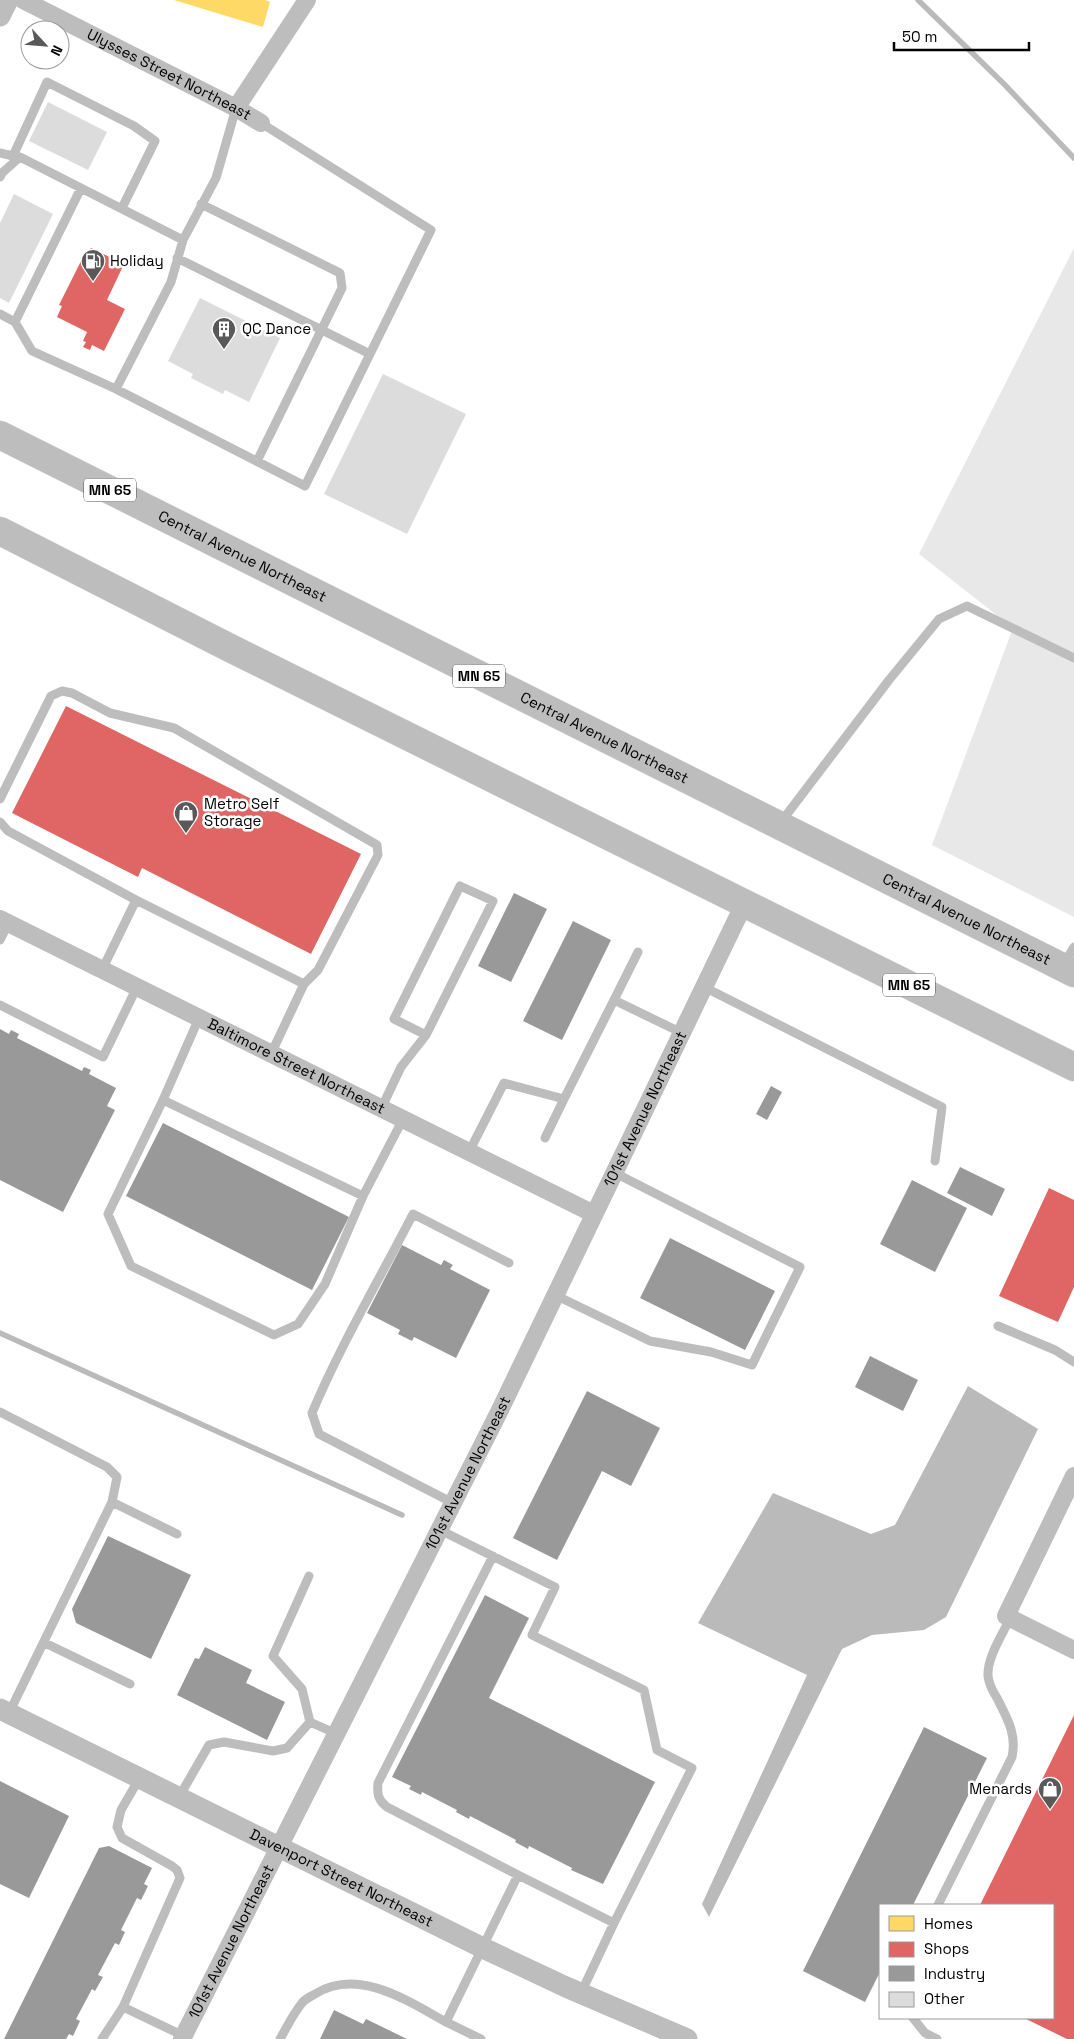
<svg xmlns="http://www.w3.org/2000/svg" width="1074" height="2039" font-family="'Space Grotesk',sans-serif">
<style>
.green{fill:#e8e8e8}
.water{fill:#bababa}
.homes{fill:#ffd966}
.shops{fill:#e06666}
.industry{fill:#999}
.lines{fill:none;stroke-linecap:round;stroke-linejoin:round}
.stream{stroke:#bababa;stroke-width:5.5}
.building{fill:#dcdcdc}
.trunk-casing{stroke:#dbdbdb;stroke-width:29}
.service{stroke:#bdbdbd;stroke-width:9}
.minor{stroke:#bdbdbd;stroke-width:18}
.tertiary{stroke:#bdbdbd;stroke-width:21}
.trunk{stroke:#bdbdbd;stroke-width:28}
.labels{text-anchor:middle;stroke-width:5;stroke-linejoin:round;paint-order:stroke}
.shield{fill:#fff;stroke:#4c4c4c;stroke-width:1}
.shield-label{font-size:14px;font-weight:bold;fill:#000}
.street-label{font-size:15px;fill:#000;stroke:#fff}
.poi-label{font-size:15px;fill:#000;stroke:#fff;text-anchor:start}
</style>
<rect width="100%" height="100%" fill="#fff"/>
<path class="green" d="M1074,248v669l-142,-72 81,-217 -94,-74z"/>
<path class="water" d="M968,1386l70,43 -92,188 -22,13 -52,5 -30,14 -133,268 -7,-13 105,-229 -109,-52 75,-130 98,41 24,-9z"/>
<path class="homes" d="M174,0h91l5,2 -7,25z"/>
<path class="shops" d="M91,248l33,16 -17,36 18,9 -21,42 -12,-6 -2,5 -7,-3 3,-5 -3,-1 4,-9 -30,-15 5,-11 -3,-1 24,-48 3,1z
M66,706l295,148 -50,100 -169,-86 -4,9 -126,-64z
M1049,1188l25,12v87l-16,35 -59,-26z
M1074,1715v324h-7l-43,-21h29v-113h-73z"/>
<path class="industry" d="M514,893l33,16 -36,73 -33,-16z
M573,921l38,19 -49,100 -39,-19z
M0,1029l9,5 2,-4 8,4 -2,4 65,33 2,-4 7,3 -2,4 27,14 -9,18 8,4 -52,102 -63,-32z
M771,1086l11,6 -15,28 -11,-6z
M163,1123l186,94 -37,73 -186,-94z
M960,1167l45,22 -13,27 -45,-23z
M912,1180l55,28 -32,64 -55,-28z
M670,1238l105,53 -30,59 -105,-52z
M402,1245l39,20 3,-5 9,5 -3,4 40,21 -34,68 -42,-21 -2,4 -14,-7 2,-4 -33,-17z
M870,1356l48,24 -15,31 -48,-24z
M587,1391l73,37 -29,58 -29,-15 -45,89 -44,-22z
M108,1536l83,39 -40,84 -75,-36 -4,-14z
M485,1595l44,23 -40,80 166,84 -52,102 -32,-14 1,-2 -43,-22 -1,3 -13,-7 1,-2 -46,-24 -1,3 -13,-7 1,-2 -35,-18 -1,3 -12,-6 2,-3 -19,-9z
M205,1647l47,23 -6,13 39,19 -18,38 -90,-45 18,-37 4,1z
M924,1727l63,31 -74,147h-33v67l-15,30 -62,-31z
M0,1781l69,35 -40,82 -29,-14z
M109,1846l43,22 -8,16 4,2 -7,14 -4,-2 -16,32 4,2 -6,13 -4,-2 -17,32 5,2 -8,14 -3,-2 -16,30 4,2 -7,15 -4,-2 -3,5h-62l95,-191z
M334,2010l29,14 3,-5 41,20h-87z"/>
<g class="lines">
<path class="stream" d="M918,0l87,85 69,73
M0,1333l402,182"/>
</g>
<path class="building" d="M48,102l59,30 -19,38 -59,-29z
M14,194l39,20 -44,89 -9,-5v-75z
M200,298l80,40 -31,64 -24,-12 -2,4 -32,-16 2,-4 -25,-13z
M383,374l83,40 -59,120 -83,-40z"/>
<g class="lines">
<g class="trunk-casing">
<g id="trunk">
<path id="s5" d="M0,435l1074,538"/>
<path d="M0,531l232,118 842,418"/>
</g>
</g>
<path class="service" d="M0,153l17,4
M13,156l34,-74 87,44 21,15 -33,67
M0,177l2,-4 18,-16 163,83 33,-62 20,-70
M201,204l139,69 2,15 -85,173
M177,258l193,96
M0,314l15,8 66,-134
M15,322l17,29 84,38 55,-107 12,-42
M116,389l189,97 126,-256 -170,-107
M0,799l51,-103 11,-5 10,2 38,20 64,15 203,117 1,10 -60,115 -14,14
M0,822l8,9 128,69
M781,822l108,-142 50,-61 28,-13 107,52
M0,940l8,-16
M1063,965l11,-18
M102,970l34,-70 168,84 -33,70
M704,987l238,120 -7,54
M614,1000l24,-48
M0,1005l103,52 34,-70
M199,1018l-36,82 200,96 40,-77
M163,1100l-55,114 23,52 143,69 24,-11 27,-40 38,-88
M381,1109l20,-42 25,-32 67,-134 -33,-15 -66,133 32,16
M545,1138l19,-39
M469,1152l35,-69 60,16 50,-99 68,33
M555,1295l95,46 61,11 41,13 48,-98 -185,-94
M998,1326l57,24 19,12
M0,1412l107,55 10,10 -5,25
M453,1503l-134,-69 -7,-21c28,-67 67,-133 101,-199l96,49
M493,1556l-115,227c-1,11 0,17 9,24l131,68
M309,1576l-36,80 29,33 8,33
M45,1643l85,41
M9,1713l103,-211 65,32
M310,1722l27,12
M179,1797l30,-52 15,-3 49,9 14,-3 23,-26
M938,1905l74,-148c5,-23 -5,-39 -15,-59 -4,-6 -8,-14 -9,-22 -1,-19 14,-40 22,-58
M581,1993l33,-70
M123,2007l61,29
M913,2018l12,15 12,6
M446,2022l35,17
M102,2039l21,-32 57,-129 -3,-8 -5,-4 -50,-28 -5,-11 4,-17 18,-31
M280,2039c7,-12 13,-25 22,-36 3,-4 8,-6 13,-9 43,-27 93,7 131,28l72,-147 96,48 78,-155 -35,-18 -13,-60 -112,-55 23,-48 -115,-57"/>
<g class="minor">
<path id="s1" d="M23,0l213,108 25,15"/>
<path d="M236,108l71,-108"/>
<path id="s2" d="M0,919l594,295"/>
<path d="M1074,1476l-68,140 68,34"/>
<path id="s3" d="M182,2039l317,-627 245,-508"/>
</g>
<g class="tertiary">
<path d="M0,16l8,-16"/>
<path id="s4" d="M0,1709l483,239 83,39 121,52"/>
</g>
<use href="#trunk" class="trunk"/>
</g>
<defs>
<g id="fuel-pin" transform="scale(1.25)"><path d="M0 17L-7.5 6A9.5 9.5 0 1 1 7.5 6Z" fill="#595959" stroke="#fff"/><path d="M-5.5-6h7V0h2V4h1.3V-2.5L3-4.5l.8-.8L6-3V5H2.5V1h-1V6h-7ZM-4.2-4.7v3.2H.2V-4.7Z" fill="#fff"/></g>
<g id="building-pin" transform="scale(1.25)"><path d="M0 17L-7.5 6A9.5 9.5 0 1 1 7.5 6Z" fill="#595959" stroke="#fff"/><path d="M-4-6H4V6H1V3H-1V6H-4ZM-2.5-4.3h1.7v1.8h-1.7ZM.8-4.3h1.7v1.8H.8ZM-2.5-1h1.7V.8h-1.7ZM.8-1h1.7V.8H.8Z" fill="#fff"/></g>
<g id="shop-pin" transform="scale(1.25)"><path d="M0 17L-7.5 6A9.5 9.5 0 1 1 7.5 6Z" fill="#595959" stroke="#fff"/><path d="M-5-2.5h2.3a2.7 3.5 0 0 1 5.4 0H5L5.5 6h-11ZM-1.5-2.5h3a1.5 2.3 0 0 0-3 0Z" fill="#fff"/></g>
</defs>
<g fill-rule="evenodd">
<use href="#fuel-pin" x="93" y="261"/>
<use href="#building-pin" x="224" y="329"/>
<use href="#shop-pin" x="186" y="813"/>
<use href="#shop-pin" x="1050" y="1789"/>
</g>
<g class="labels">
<g class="shield">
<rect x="84" y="478.5" width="52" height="23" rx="4"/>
<rect x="453" y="664.5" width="52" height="23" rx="4"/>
<rect x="883" y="973.5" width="52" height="23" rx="4"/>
</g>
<g class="shield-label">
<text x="110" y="495">MN 65</text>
<text x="479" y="681">MN 65</text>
<text x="909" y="990">MN 65</text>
</g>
<g class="street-label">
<text dy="5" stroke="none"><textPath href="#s1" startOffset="164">Ulysses Street Northeast</textPath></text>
<text dy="5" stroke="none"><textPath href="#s5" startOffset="271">Central Avenue Northeast</textPath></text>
<text dy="5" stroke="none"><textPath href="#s5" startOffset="676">Central Avenue Northeast</textPath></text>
<text dy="5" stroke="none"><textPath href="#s5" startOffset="1081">Central Avenue Northeast</textPath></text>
<text dy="5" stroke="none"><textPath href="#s2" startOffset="331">Baltimore Street Northeast</textPath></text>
<text dy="5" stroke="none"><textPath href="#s3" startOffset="1039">101st Avenue Northeast</textPath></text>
<text dy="5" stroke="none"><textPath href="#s3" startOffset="634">101st Avenue Northeast</textPath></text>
<text dy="5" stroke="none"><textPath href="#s4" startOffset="381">Davenport Street Northeast</textPath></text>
<text dy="5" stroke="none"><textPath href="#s3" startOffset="109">101st Avenue Northeast</textPath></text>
</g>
<g class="poi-label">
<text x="110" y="266">Holiday</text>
<text x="242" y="334">QC Dance</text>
<text x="204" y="809">Metro Self<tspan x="204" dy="17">Storage</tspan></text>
<text x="1032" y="1794" text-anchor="end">Menards</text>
</g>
</g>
<rect x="879" y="1904" width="175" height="115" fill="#ffffff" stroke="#999999"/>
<rect x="889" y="1916" width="25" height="15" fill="#ffd966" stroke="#999999"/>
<text x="924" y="1929" font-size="15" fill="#000000">Homes</text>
<rect x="889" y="1942" width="25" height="15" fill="#e06666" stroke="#999999"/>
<text x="924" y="1954" font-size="15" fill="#000000">Shops</text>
<rect x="889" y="1966" width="25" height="15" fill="#999999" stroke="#999999"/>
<text x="924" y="1979" font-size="15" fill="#000000">Industry</text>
<rect x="889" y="1992" width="25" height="15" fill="#dcdcdc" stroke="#999999"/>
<text x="924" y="2004" font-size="15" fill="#000000">Other</text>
<g transform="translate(45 45) rotate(116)"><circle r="24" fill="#ffffff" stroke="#999999"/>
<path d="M0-4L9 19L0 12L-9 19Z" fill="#595959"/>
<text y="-8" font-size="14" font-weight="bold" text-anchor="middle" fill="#000000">N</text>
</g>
<path d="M894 42v8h135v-8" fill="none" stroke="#000000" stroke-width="2.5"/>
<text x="902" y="42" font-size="15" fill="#000000" stroke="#ffffff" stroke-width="4" paint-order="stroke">50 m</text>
</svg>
